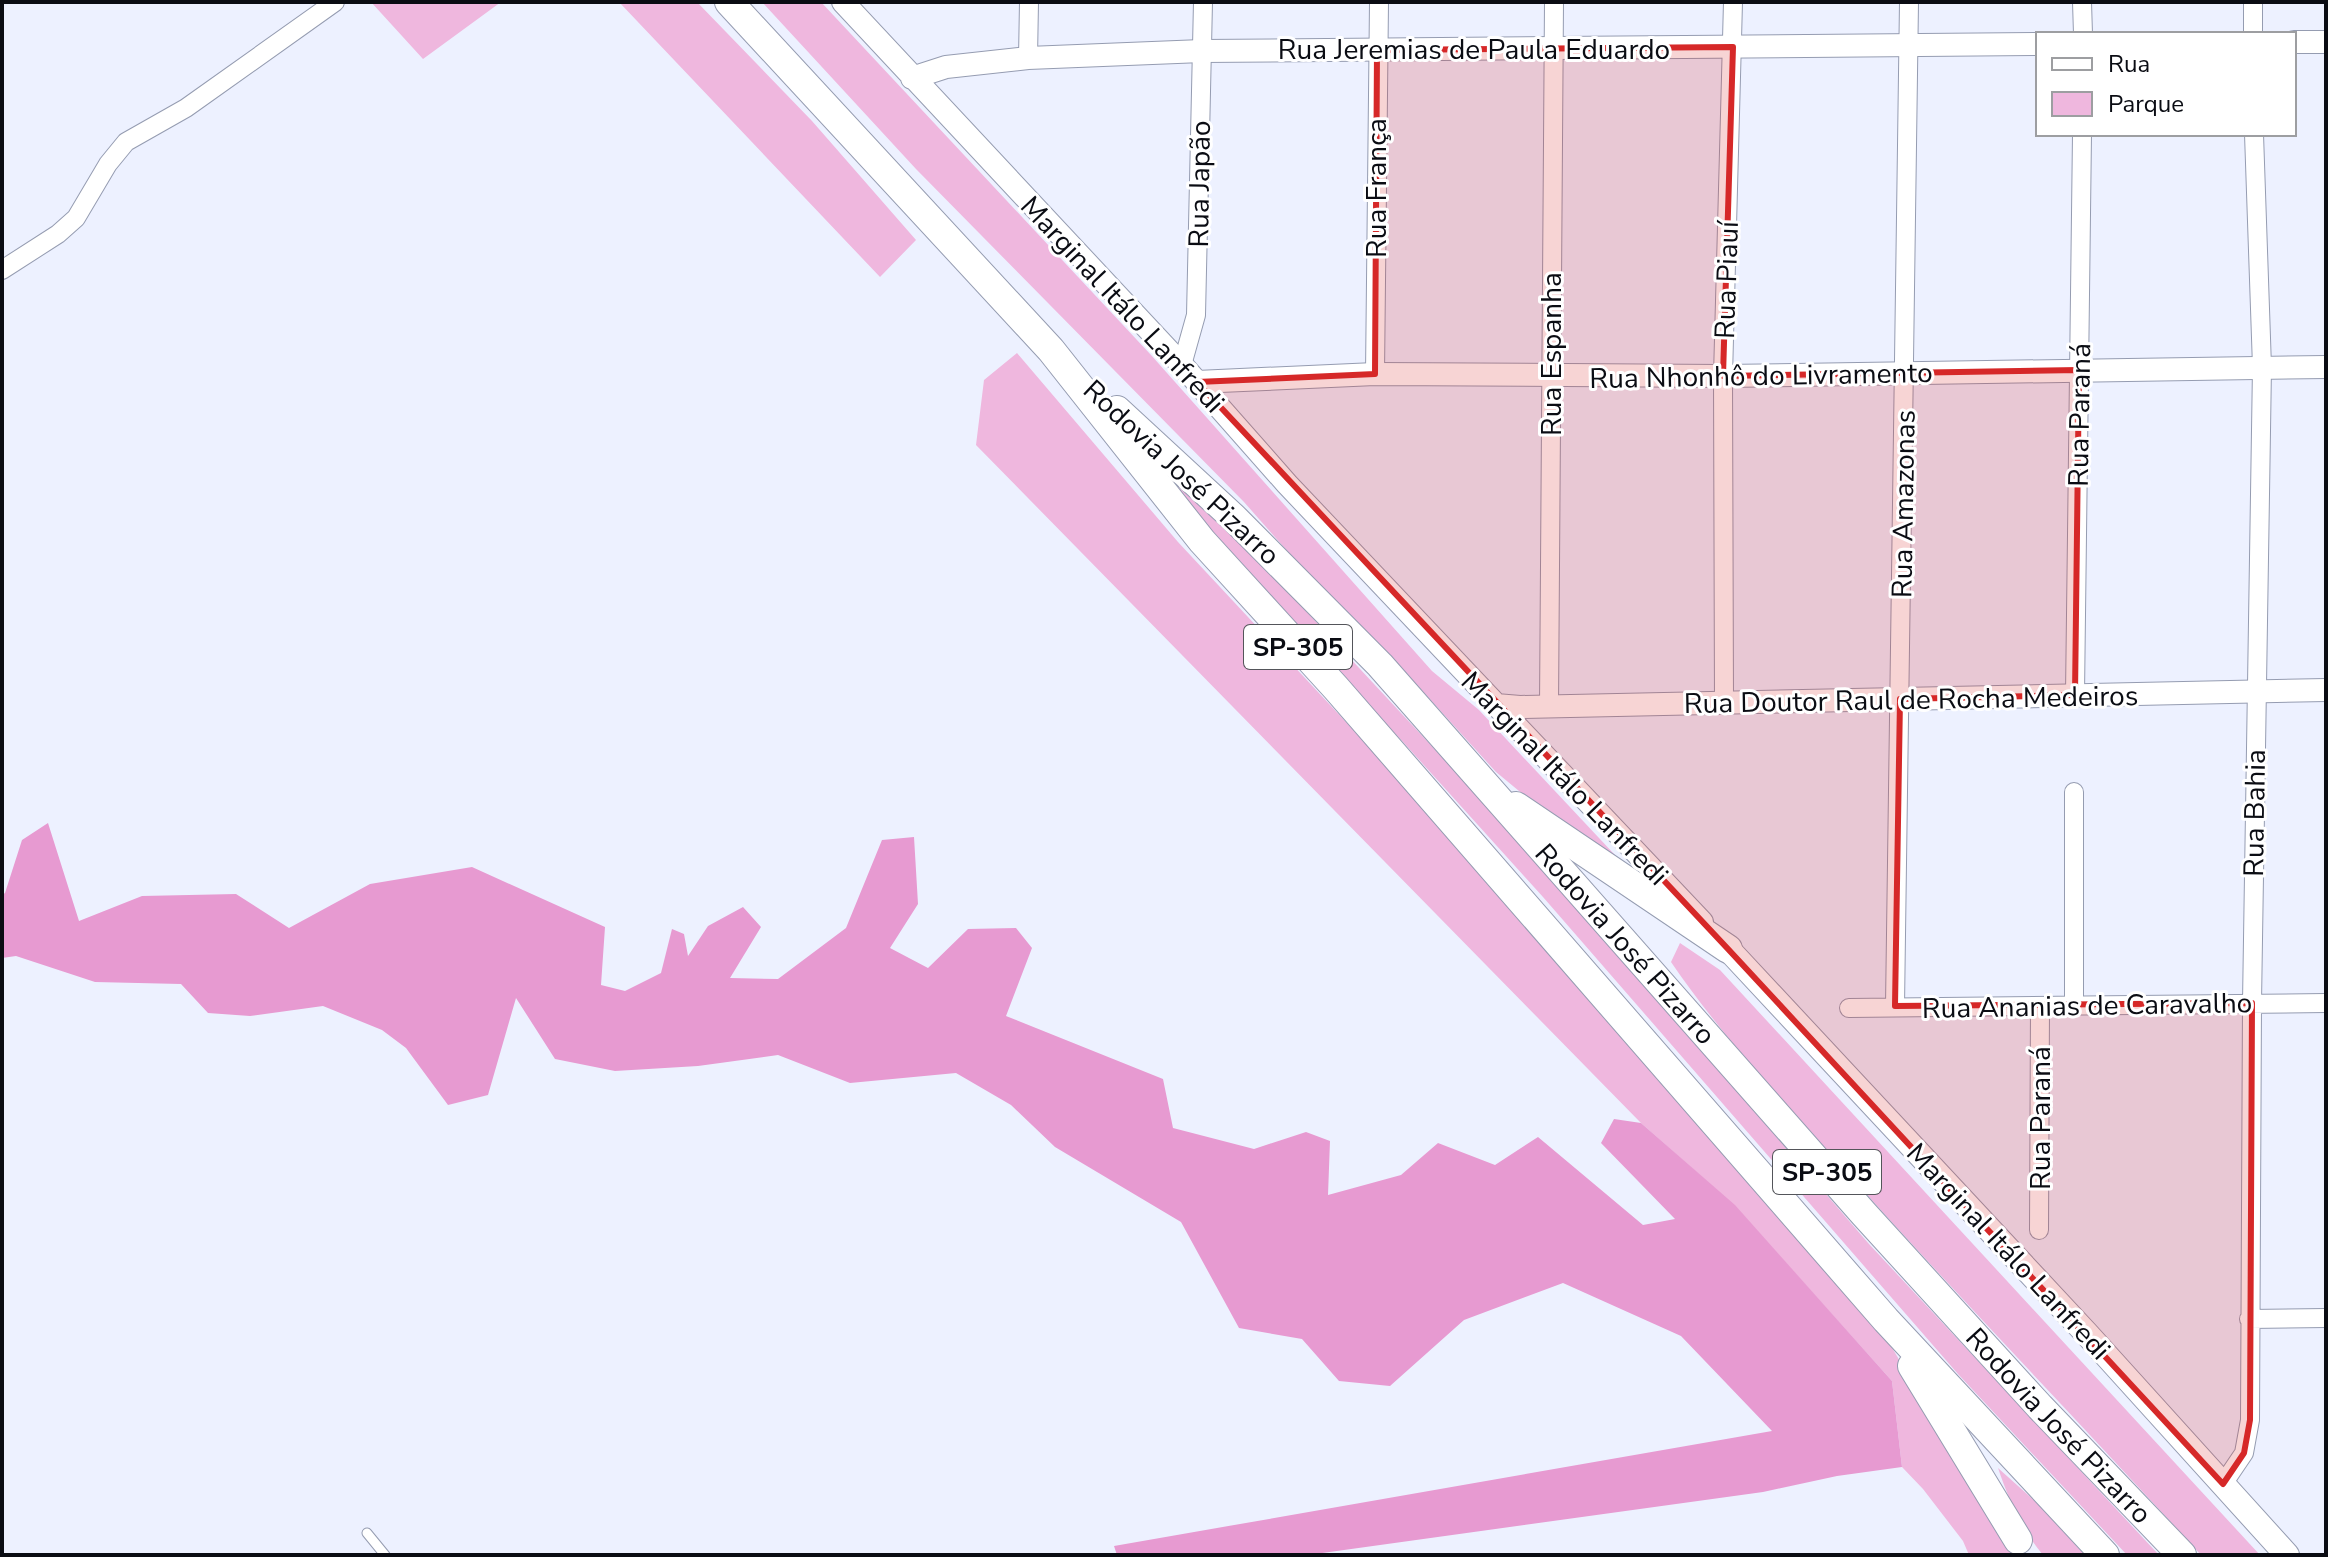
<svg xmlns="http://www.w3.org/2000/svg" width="2328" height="1557" font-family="'Nunito Sans',sans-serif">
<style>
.green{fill:#efb7de}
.forest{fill:#e79ad1}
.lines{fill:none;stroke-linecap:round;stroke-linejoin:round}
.service-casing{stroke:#959cb1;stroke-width:11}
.minor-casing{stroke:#959cb1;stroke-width:20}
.tertiary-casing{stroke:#959cb1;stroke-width:24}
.secondary-casing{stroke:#959cb1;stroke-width:26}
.primary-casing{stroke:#959cb1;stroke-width:30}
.service{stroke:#fff;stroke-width:9}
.minor{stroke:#fff;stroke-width:18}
.tertiary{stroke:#fff;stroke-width:22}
.secondary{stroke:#fff;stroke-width:24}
.primary{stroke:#fff;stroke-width:28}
.marked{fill:#d62828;fill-opacity:0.2;stroke:#d62828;stroke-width:6;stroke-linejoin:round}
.labels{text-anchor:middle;stroke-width:6;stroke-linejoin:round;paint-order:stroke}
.shield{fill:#fff;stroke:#54555a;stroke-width:2}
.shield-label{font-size:26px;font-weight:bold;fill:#0a0c13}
.street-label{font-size:28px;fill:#0a0c13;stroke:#fff}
</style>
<rect width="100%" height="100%" fill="#edf1ff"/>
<path class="green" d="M371,2h130l-78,57z
M619,2h78l115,119 104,119 -36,37z
M762,2h59l330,353 281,316 47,39 165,176 -56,-38 -92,-76 -109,-120 -75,-73 -68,-77 -328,-333z
M1017,353l161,189 223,239 475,540 140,234h-47l-6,-14 -40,-52 -21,-22 -10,-86 -157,-175 -94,-83 -665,-678 8,-65z
M1161,469l67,58 307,330 334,387 290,311h-32l-169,-181 -415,-477 -140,-155 -142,-150z
M1680,943l40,27 540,585h-59c-116,-127 -236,-251 -351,-379 -61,-68 -127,-138 -179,-214z
M1998,1468l39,35 48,52h-42c-22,-26 -34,-55 -45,-87z"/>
<path class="forest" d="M48,823l31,98 63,-25 94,-2 53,34 81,-44 102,-17 133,60 -4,58 24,6 36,-18 11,-44 12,5 4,22 20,-30 35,-19 18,20 -31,51 48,1 68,-51 36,-88 32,-3 4,67 -28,44 38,20 40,-39 48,-1 16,20 -26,68 157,63 10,49 81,21 52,-17 24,9 -2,54 73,-20 37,-32 57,22 43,-28 105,88 32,-6 -74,-76 13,-24 27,4 94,82 157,176 10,86 -65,9 -74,16 -455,63h-191l-3,-9 658,-115 -91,-95 -118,-53 -99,37 -74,66 -51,-5 -37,-42 -63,-11 -58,-106 -126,-75 -44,-42 -55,-32 -106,10 -72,-28 -80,11 -83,5 -60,-12 -39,-61 -28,97 -40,10 -42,-57 -24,-18 -59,-24 -73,10 -42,-3 -27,-29 -86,-2 -79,-26 -14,2v-63l3,-2 17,-53z"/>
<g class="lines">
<g class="service-casing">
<path id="service" d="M367,1533l18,22"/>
</g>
<g class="minor-casing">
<path id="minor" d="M2082,2l1,32
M2253,34v-32
M1028,58l1,-56
M2,270l56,-36 18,-16 32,-54 18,-22 60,-34 149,-106
M1182,365l14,-50 7,-313
M1375,374l4,-372
M2075,695l7,-561
M1724,703l-1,-327 10,-374
M1549,707l5,-705
M2074,1005v-213
M1895,1006l14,-1004
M1849,1008l477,-5
M2039,1230l1,-224
M2249,1319l77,-1
M2223,1484l21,-31 6,-33 2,-417 10,-636 -8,-233"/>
</g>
<g class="tertiary-casing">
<path id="tertiary" d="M843,2l339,363 105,119 415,438
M2294,42h32
M912,78l34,-11 82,-9 174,-7 836,-7
M1197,382l178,-8 348,2 603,-9
M1496,705l24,2 806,-17"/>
</g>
<g class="secondary-casing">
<path id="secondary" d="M1728,949l359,385 200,221"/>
</g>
<g class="primary-casing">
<g id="primary">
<path d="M729,2l322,348 151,191 134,147 550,632 219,235"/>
<path id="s1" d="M1117,410l117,108 146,147 484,549 176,193 142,148"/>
<path d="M1516,806l212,143"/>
<path d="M1912,1366l106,174"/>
</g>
</g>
<use href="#service" class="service"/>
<use href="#minor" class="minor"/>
<use href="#tertiary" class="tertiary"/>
<use href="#secondary" class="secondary"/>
<use href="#primary" class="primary"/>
</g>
<path class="marked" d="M1733,47l-10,329 356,-6 -4,325 -175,4 -5,307 357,-3 -2,417 -6,33 -21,31 -495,-535 -531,-567 178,-8 2,-324z"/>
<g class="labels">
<g class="shield">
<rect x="1244" y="625" width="108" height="44" rx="6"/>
<rect x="1773" y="1150" width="108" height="44" rx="6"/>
</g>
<g class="shield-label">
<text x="1298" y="656">SP-305</text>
<text x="1827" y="1181">SP-305</text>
</g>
<g class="street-label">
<text x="1474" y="59">Rua Jeremias de Paula Eduardo</text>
<text transform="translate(1199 184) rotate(-89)" y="10">Rua Japão</text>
<text transform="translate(1376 188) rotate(-90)" y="10">Rua França</text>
<text transform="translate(1726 280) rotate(-88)" y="10">Rua Piauí</text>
<text transform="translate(1123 304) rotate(47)" y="10">Marginal Itálo Lanfredi</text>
<text transform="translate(1551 354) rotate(-90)" y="10">Rua Espanha</text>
<text transform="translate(1761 375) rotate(-1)" y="10">Rua Nhonhô do Livramento</text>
<text transform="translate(2079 415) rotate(-89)" y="10">Rua Paraná</text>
<text transform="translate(1182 472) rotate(43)" y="10">Rodovia José Pizarro</text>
<text transform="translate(1903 504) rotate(-89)" y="10">Rua Amazonas</text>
<text transform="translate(1911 699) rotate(-1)" y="10">Rua Doutor Raul de Rocha Medeiros</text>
<text transform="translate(1565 778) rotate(46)" y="10">Marginal Itálo Lanfredi</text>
<text transform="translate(2254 813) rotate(-89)" y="10">Rua Bahia</text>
<text dy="10" stroke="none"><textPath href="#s1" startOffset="738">Rodovia José Pizarro</textPath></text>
<text transform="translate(2087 1005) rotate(-1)" y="10">Rua Ananias de Caravalho</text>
<text transform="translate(2040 1118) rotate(-90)" y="10">Rua Paraná</text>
<text transform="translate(2009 1251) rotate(47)" y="10">Marginal Itálo Lanfredi</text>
<text dy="10" stroke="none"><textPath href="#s1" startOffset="1386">Rodovia José Pizarro</textPath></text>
</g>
</g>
<rect width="2328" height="1557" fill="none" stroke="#0a0c13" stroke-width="8"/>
<rect x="2036" y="32" width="260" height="104" fill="#ffffff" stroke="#9d9ea1" stroke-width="2"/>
<rect x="2052" y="58" width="40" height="12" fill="#ffffff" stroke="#9d9ea1" stroke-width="2"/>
<text x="2108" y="72" font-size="24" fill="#0a0c13">Rua</text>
<rect x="2052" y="92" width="40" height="24" fill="#efb7de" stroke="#9d9ea1" stroke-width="2"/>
<text x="2108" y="112" font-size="24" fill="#0a0c13">Parque</text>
</svg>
